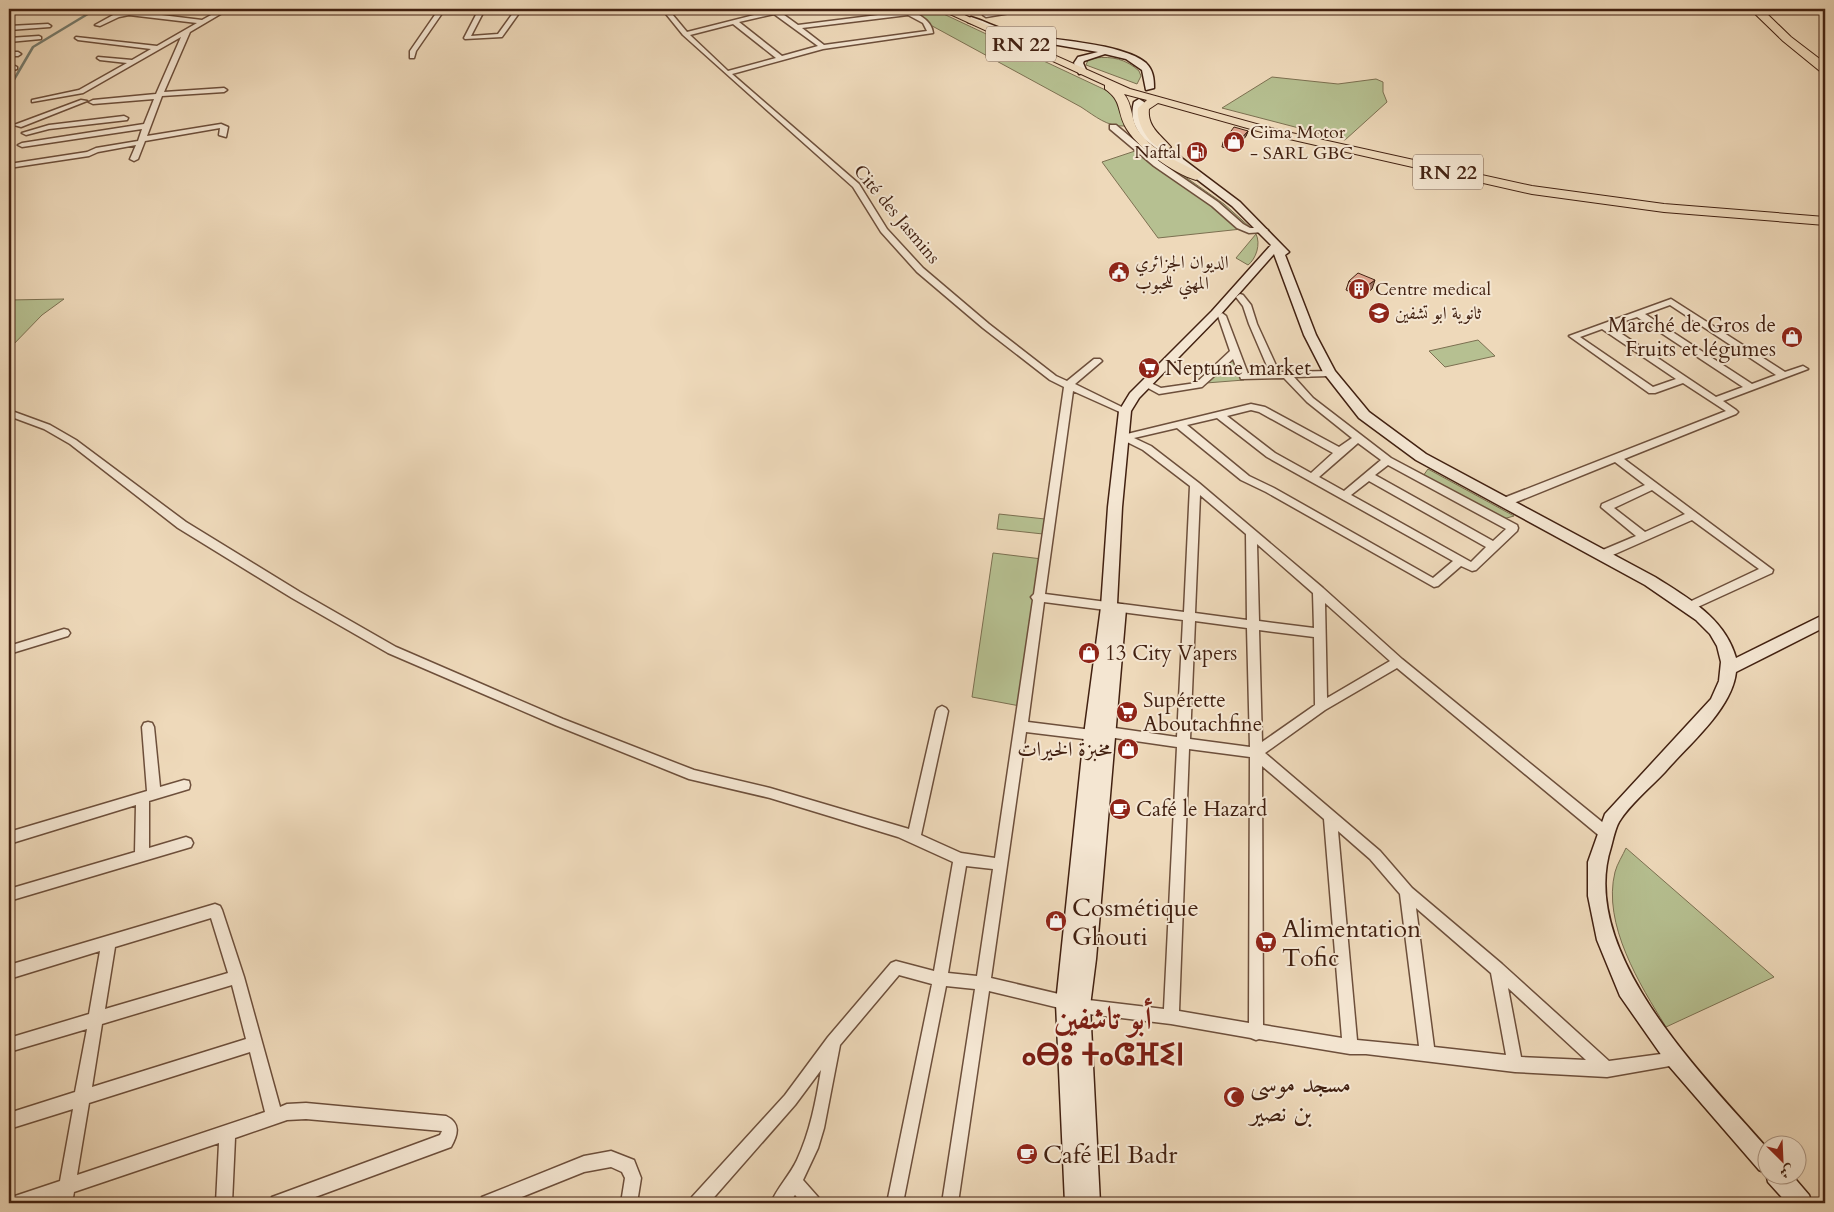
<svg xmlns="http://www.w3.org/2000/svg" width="1834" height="1212" font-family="Cardo,Amiri,'Noto Sans Tifinagh',serif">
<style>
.green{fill:#b6c091;stroke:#7c7051}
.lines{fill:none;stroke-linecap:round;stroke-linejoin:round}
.stream{stroke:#767d70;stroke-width:2.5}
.street-casing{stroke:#6d4f3b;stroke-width:3}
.secondary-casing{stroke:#422111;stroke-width:3}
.primary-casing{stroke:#422111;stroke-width:2}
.highway-casing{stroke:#422111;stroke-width:2}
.street{fill:#f4e6d2;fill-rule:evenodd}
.secondary{fill:#f4e6d2;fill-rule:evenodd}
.primary{fill:#eed9ba;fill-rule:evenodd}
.highway{fill:#eed9ba;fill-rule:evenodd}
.wall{fill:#c28e7c;stroke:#422111}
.shaded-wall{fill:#9e7465;stroke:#422111}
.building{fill:#e1a590;stroke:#422111}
.labels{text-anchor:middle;stroke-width:4;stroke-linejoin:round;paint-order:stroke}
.far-poi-label{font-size:18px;fill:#422111;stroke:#f4e6d2;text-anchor:start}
.far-street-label{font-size:18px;fill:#422111;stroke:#f4e6d2}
.shield{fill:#f4e6d2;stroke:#775c4b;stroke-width:1}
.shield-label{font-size:20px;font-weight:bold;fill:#422111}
.poi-label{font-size:21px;fill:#422111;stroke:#f4e6d2;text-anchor:start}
.near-poi-label{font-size:25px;fill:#422111;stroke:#f4e6d2;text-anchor:start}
.near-district-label{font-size:31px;font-weight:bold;fill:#7a1f14;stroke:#f4e6d2}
</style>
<rect width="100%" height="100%" fill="#eed9ba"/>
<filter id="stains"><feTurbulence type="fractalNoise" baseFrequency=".004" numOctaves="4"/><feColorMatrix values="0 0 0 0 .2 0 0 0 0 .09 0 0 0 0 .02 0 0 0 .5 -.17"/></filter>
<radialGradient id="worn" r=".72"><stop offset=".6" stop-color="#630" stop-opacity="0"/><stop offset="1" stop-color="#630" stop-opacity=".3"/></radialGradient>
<path class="green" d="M901,9h32l181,85 6,8 5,24c-18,1 -30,-10 -44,-19z
M1095,58c17,-2 31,1 44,13l2,5 -4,8 -51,-19 2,-5z
M1272,77l66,7 38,-5 7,3v10l4,10 -42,38 -123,-32z
M1144,148l80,56 27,24 -93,10 -56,-76z
M1256,234c5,10 0,25 -8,31l-12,-7z
M64,299l-22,16 -33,34v-49z
M1478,340l17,16 -50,11 -16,-16z
M1233,358l11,22 -38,3z
M1428,469l86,47 -11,3 -80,-43z
M999,514l46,5 -2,15 -46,-5z
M993,553l49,6 -22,147 -48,-9z
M1626,848l148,129 -108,50c-26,-42 -64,-103 -51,-155 2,-8 8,-17 11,-24z"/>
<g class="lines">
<path class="stream" d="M9,88l24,-41 63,-38"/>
<g class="street-casing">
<path id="street" d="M222,9h7l-39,23 -26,60 60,-4 3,2 -3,2 -62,4 -15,40 74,-12 7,3 -2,10 -7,-2 1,-7 -75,13 -7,18 -4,2 -4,-2 6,-14 -38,7 -9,4 -80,12v-4l78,-12 9,-4 42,-7 4,-12 -120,18 -4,-2 4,-2 122,-19 10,-25 -61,5 -4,-2 4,-2 63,-6 25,-57 -98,56 -51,9v-2l47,-10 48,-27 -27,-3 -3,-2 1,-1 34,3 19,-11 -73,-9 -3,-2 1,-1 81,9 40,-23 -68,-8 -10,2 -19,9 -5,-1 20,-11 14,-3 73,9z
M365,9h36l-3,2h-30z
M439,9h6l-29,42 -2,7h-4v-7z
M479,9h6l-14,27 27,-2 18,-25h6l-20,28 -37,2 -1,-1z
M662,9h6l2,2 19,-2 -17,5 15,18 83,-21 -1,-2h19l-8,3 18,13 104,-13 -4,-3c14,0 34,10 35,24l-110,16 -91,25 127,110 28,45 36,39 66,56 67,52 11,5 27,-22h6l2,2 -27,23 55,27 -2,2h-6l-49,-22 -28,203 139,18 6,-126 -47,-36 -16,-8 -2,-2 2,-6 124,-30 14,3 74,40 13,-9 -45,-36 -23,-24 -43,1 -8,-20 -31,28 -43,7 -11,-6v-4l3,-1 10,5 35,-5 34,-32 -12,-35 4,-3 4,3 22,58 22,-1 -21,-49 -6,-18 -7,-9 4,-3 3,1 8,10 6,19 22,48 53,-1v4l-3,1 -35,1 19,21 78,60 126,67 1,3 -1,3 -41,39 -4,1 -11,-5 -23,20 -4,1 -168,-95 -25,-12 -64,-52 -43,10 17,8 48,37 124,105 79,71 210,171 2,4 -2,4 -5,2 -5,-2 -205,-170 -72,42 -60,43 115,98 32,37 90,76 107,97 67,-9 5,2 3,5 -3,5 -74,13 -92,-5 -149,-18h-16l-91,-15 -3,1 -5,-2 -80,-14 -91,-11 -91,-22 -31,212h-16l33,-214 -29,-3 -43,217h-16l45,-219 -33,-9 -59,70 -16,83 -6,20 -15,32 15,17 2,6h-18l-7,-8 -6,8h-18c6,-15 19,-28 26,-43 13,-28 19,-59 24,-90l-26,35 -86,98h-19l2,-6 93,-102 43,-58 63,-74 5,-2 38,10 19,-109 -55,-25 -128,-39 -81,-19 -134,-54 -167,-72 -96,-55 -114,-70 -108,-84 -26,-15 -35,-13v-6l41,15 26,15 110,82 114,70 96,55 167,72 131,51 76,18 139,41 27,-118 2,-3 4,-2 4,2 2,3 -27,124 40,18 34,5 38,-258 -2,-3 3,-3 30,-207 -14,-7 -67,-52 -66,-56 -36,-40 -28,-45 -170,-152zM774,14l44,32 -36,10 -43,-34zM908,15l15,8 4,8 -103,14 -22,-17zM733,24l43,34 -48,13 -38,-36zM1251,410l8,2 74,41 -22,20 -36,-20 -48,-37zM1217,418l50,39 186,104 -20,17 -159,-90 -25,-12 -62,-51zM1358,443l23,17 -37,31 -25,-14zM1388,465l118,64 -13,12 -118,-66zM1369,481l117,66 -15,15 -120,-67zM1200,495l46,39 1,86 -52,-7zM1257,544l56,49 1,35 -55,-7zM1044,602l139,18 -6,117 -69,-10 -16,3 -64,-8zM1325,603l65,58 -63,37zM1195,621l52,7 3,119 -60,-8zM1259,630l55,7 1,68 -53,37zM1026,732l66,8 16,-3 69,10 -13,262 -84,-10 -89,-21zM1189,749l61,8 -1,266 -70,-12zM1262,766l62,53 18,219 -79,-13zM1338,831l32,28 30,35 19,152 -62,-6zM966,866l27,3 -16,107 -29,-3zM1416,908l75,65 15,82 -72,-8zM1508,988l78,72 -65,-3z
M1019,9h16l-49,8 -3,-2z
M48,24l3,2 -1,1 -41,3v-4z
M39,36l2,1v2l-32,3v-4z
M9,52h9l3,2 -3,2h-9z
M15,66l2,1v2l-8,2v-4z
M81,100l6,1 -66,26 -7,-2z
M124,116l4,2 -1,2 -78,9 -23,6 -4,-2 27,-8z
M1110,125h6l44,37 58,40 25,22 7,4h14l4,2 -4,2 -15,1 -12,-5 -25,-22 -58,-40 -44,-37z
M1671,299l114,73 18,-6 5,3 -85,32 13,9 2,2 -2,2 -112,45 149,111 -1,3 -83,38 -6,-4 2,-3 74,-35 -67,-49 -86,38h-8l-1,-3 1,-3 38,-16 -35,-29 1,-3 43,-19 -30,-23 -106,43h-8l-1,-3 1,-3 225,-88 -43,-28 -28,10h-6l-80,-57zM1670,305l106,70 -24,9 -107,-70zM1637,317l106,70 -27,10 -106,-71zM1602,329l74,50 -23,8 -73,-50zM1652,490l33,24 -40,18 -31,-24z
M64,629l4,1 2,3 -2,3 -59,18v-8z
M148,722l4,1 2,4 6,60 24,-7 5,1 1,4 -1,4 -40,12v47l37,-11 5,2 2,4 -2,4 -182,54v-12l126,-37 1,-47 -127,39v-12l138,-41 -5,-64 2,-4z
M215,904l5,2 2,4 22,67 36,130 7,-3 19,-1 140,13c15,7 12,19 5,31l-152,56h-29l2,-6 168,-62 2,-4 -136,-12 -19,1 -52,18 -3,65h-16l3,-60 -145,49 -2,11h-16l1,-5 -16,5h-31l2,-6 48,-16 13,-72 -64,20v-16l66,-21 12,-63 -78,23v-14l80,-24 11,-63 -91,28v-14zM211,918l17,55 -123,36 10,-62zM232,985l14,54 -154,48 10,-63zM250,1052l15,60 -188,63 12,-72z
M611,1151l23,9 7,18 -4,25h-16l4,-25 -3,-6 -11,-5 -27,5 -77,31h-27l2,-6 102,-41z"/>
</g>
<g class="secondary-casing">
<path id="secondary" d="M971,17c16,5 31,13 48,17 31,6 104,9 127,29 7,7 8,15 8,25l-8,2 -4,-20 -16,-11 -21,-5 -21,7 -1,2 4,9 -8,2 -5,-11 4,-6 20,-5 -86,-15 -44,-15 -1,-2z
M1139,99l5,3 -2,20 9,13 89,67 47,48 2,2 -4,3 31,80 19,36 34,41 57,42 229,123c33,21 70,41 81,81l89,-44v13l-89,45c-4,37 -47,72 -71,100 -15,16 -35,32 -46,50 -4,7 -6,18 -8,25 -34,105 93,229 155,300v27h25l18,21 3,8h-25l-19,-21 -2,-9 -7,-3 -90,-104 -49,-70 -23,-56 -9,-44v-34l17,-48 106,-115 8,-18 2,-19 -4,-16 -7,-12 -14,-14 -51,-35 -229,-125 -57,-42 -36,-46 -19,-37 -30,-81 -54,61 -81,83 -8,13 -9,96 -5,97 6,1 3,4 -30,350 -6,47 10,197h-35l-9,-200 28,-268 17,-128 7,-100 11,-96 11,-18 82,-82 59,-66 -39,-39 -88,-67c-10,-12 -14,-22 -10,-37z"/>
</g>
<g class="primary-casing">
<path id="primary" d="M939,9h12l179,80 148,41 254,56 132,18 161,13v8l-161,-13 -132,-18 -256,-58 -118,-33 -9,6c-2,18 12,26 22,38l-6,3c-16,-4 -29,-26 -27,-42l9,-8 -23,-6c8,10 7,22 12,33 12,22 43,35 64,46l2,3 -6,4c-22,-6 -61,-34 -71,-54 -8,-16 -3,-25 -20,-37v-4z"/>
</g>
<g class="highway-casing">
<path id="highway" d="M1750,9h12l29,28 34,26v10l-4,-1 -38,-31z"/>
</g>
<use href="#street" class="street"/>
<use href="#secondary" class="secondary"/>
<use href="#primary" class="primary"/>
<use href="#highway" class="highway"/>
</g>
<path class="wall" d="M1248,131l-2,5 -11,14 -13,-3 1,-5z
M1349,281l23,8 -11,8 -15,-7z"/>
<path class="shaded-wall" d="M1248,131l-2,5 -11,14 1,-6z
M1375,280l-3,9 -11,8 3,-9z"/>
<path class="building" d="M1234,127l14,4 -12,13 -13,-2z
M1358,273l17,7 -11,8 -15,-7z"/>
<defs>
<g id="shop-disc" transform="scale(1.125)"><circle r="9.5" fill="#8f2418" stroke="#f4e6d2"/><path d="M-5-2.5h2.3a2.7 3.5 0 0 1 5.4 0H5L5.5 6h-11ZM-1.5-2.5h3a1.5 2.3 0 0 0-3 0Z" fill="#fff"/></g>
<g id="fuel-disc" transform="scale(1.125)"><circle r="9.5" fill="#8f2418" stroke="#f4e6d2"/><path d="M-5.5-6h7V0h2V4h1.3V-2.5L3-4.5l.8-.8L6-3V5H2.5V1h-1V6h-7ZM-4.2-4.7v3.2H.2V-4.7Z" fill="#fff"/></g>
<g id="civic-disc" transform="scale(1.125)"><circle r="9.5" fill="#8f2418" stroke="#f4e6d2"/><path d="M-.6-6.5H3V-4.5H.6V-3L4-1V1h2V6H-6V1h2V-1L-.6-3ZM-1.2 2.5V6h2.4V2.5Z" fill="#fff"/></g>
<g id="building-disc" transform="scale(1.125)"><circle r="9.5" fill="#8f2418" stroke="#f4e6d2"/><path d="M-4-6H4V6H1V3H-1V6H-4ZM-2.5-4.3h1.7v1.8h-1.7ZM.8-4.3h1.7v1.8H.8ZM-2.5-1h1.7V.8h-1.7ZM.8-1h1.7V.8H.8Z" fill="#fff"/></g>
<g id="school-disc" transform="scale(1.125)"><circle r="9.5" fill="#8f2418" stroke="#f4e6d2"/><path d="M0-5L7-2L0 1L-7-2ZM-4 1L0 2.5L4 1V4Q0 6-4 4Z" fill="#fff"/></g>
<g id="supermarket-disc" transform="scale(1.125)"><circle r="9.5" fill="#8f2418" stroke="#f4e6d2"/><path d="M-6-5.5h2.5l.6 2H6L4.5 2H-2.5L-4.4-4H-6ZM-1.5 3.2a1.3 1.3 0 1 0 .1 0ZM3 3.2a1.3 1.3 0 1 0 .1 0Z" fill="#fff"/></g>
<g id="cafe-disc" transform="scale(1.125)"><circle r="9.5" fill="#8f2418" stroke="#f4e6d2"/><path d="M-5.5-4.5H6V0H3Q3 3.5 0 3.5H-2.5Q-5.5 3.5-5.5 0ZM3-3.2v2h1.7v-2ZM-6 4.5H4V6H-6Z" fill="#fff"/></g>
<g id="mosque-disc" transform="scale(1.125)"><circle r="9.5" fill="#8f2418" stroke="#f4e6d2"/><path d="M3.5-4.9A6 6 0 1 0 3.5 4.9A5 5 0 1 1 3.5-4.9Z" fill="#fff"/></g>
</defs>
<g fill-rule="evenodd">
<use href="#shop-disc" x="1234" y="142"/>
<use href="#fuel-disc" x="1197" y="152"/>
<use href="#civic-disc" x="1119" y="272"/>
<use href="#building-disc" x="1359" y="289"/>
<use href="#school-disc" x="1379" y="313"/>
<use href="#shop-disc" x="1792" y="337"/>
<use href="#supermarket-disc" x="1149" y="368"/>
<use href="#shop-disc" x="1089" y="653"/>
<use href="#supermarket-disc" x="1127" y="712"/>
<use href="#shop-disc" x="1128" y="749"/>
<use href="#cafe-disc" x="1120" y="809"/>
<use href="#shop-disc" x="1056" y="921"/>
<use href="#supermarket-disc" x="1266" y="942"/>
<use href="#mosque-disc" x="1234" y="1097"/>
<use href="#cafe-disc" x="1027" y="1154"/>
</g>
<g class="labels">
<g class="far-poi-label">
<text x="1250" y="138">Cima Motor<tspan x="1250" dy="21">- SARL GBC</tspan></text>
<text x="1181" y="158" text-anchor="end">Naftal</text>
<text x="1135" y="268">الديوان الجزائري<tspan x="1135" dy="21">المهني للحبوب</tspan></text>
<text x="1375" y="295">Centre medical</text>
<text x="1395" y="319">ثانوية ابو تشفين</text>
</g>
<g class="far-street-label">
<text transform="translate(897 214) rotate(50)" y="6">Cité des Jasmins</text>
</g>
<g class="shield">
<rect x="986" y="26.5" width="70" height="35" rx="4"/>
<rect x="1413" y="154.5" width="70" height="35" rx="4"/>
</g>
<g class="shield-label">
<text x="1021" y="51">RN 22</text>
<text x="1448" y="179">RN 22</text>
</g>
<g class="poi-label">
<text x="1776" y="332" text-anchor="end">Marché de Gros de<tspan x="1776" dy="24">Fruits et légumes</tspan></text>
<text x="1165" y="375">Neptune market</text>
<text x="1105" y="660">13 City Vapers</text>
<text x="1143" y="707">Supérette<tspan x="1143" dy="24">Aboutachfine</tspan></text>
<text x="1112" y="756" text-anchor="end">مخبزة الخيرات</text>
<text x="1136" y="816">Café le Hazard</text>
</g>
<g class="near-poi-label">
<text x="1072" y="916">Cosmétique<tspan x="1072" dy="29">Ghouti</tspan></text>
<text x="1282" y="937">Alimentation<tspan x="1282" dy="29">Tofic</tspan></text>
<text x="1250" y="1092">مسجد موسى<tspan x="1250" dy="29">بن نصير</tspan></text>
<text x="1043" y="1163">Café El Badr</text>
</g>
<g class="near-district-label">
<text x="1103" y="1029">أبو تاشفين<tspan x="1103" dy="36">ⴰⴱⵓ ⵜⴰⵛⴼⵉⵏ</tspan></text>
</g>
</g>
<rect width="1834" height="1212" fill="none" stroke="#eed9ba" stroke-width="30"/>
<rect x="10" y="10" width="1814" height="1192" fill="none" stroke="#422111" stroke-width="2.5"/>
<rect x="15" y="15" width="1804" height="1182" fill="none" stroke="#422111"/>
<g transform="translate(1782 1160) rotate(156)"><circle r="24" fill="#f4e6d2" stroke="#ad9785"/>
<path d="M0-4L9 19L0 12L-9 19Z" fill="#8f2418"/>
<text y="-8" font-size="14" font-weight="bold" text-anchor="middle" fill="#422111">ش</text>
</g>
<rect width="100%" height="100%" filter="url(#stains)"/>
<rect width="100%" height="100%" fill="url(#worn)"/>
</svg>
